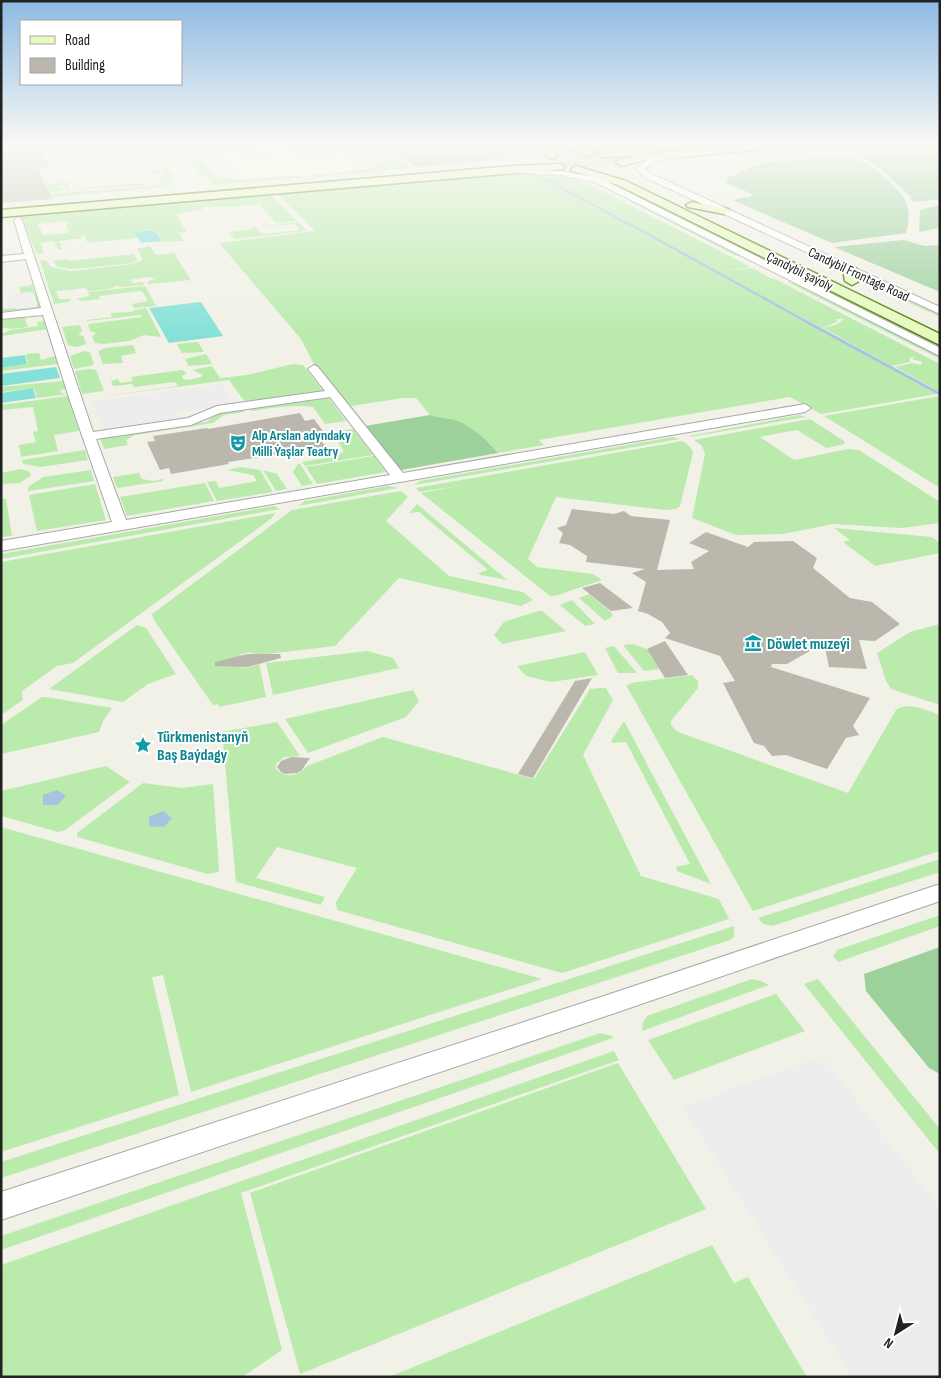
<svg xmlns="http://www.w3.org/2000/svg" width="941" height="1378" font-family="'Sofia Sans Condensed',sans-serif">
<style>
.education{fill:#f7ffe3}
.construction{fill:#c0c6b2}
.grass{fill:#baebad;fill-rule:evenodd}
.forest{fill:#9cd19c}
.pitch{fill:#85e1d8}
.parking{fill:#ededed}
.water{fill:#a8c2df}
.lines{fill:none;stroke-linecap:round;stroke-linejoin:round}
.stream-far2{stroke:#a8c2df;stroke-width:2}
.stream-far1{stroke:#a8c2df;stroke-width:2.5}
.stream{stroke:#a8c2df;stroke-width:3}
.building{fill:#bbb7ac}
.street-casing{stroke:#a8a8a8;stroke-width:2}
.secondary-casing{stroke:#4c7c04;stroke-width:3}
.street{fill:#fff;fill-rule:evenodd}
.secondary{fill:#e5fbbc;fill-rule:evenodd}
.labels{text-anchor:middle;stroke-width:4;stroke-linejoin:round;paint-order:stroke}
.far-street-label{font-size:14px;fill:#212121;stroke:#fff}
.far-culture-label{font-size:14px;font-weight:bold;fill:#0d838f;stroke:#fff;text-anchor:start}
.culture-label{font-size:16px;font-weight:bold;fill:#0d838f;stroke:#fff;text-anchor:start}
</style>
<rect width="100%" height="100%" fill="#f1f1e7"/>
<path class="education" d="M181,143h179l37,25 -179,16z"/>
<path class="construction" d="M37,145l13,22 -12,2 15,30 -52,4v-55z"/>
<path class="grass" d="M180,143l5,5 -4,-5h4l13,13 -11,-13 31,35 9,-1 13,3 58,-5 9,2 -93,8 -7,-8h-5l-5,-5 2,-1 -24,-27z
M230,143h22l1,2 -5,1 9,8 14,-2 3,3 -16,1 -14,-11 12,11 -13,1z
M295,143l14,9h2l-12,-9h46l11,8 -12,1 -3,-3 -3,1 23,16 -51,4 47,-4 -18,-14 -6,1 7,4 -12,1 -5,-4 -26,1 -6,-4 12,-2z
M350,143h8l9,6 -7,-6 18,2 35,23 -97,9 -3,-2 60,-7 4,-2v-2l6,-1c-11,-9 -22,-12 -33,-20z
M586,154l19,2 8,3 1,3c-13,8 -45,8 -58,-2l7,-4z
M167,169l9,12h-6l1,4 -7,2 -112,10 -1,-3 102,-8 8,-3 -1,-3h2l-3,-4 6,-1 -2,-3 -9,1 -2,-3z
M537,174l36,4 16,6 162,83 -30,4 32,-3 17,10 5,1 165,85v28l-45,-25 17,-4 9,2 1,-3 -10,-3 3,-3 -5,2v4l-18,4 -69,-38 13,-3 8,-6h-7v3l-15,6 -219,-118 334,184 -116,20 -31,-17 -251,43 5,5 -46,8 -10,-11 -22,-17 -9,-4 -27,-6 -14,-17h-13l-52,8 11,14 -2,1 -46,-57 -13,-25 -82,-96 96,-12 -38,-37 236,-19z
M45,181h4l1,3 17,-2 3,7 75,-6 2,2 -80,5 -3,-5 -3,1 3,4 -14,2z
M267,195l6,2 24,24 -21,2 -15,-16 2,-2 -41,2 -16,-1 -5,4 -25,4 11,18 -8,1 5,8 -20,1 -10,-13 -21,3 4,6 -49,5 -4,-8 -3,1 1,2 -23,3 1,3h13l-13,1 2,4 -4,1 -4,-9 -14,2 4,10 -7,1 -16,-37zM67,221l1,3 -2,1 3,8 -26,2 -5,-11z
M629,201h4l107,54 -4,1z
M299,222l8,9 -72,8 -7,-7 24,-3 -1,-2h5l7,7 37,-4 -5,-6 -38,3z
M150,246l6,9 18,-2 17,27 -43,4 -1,-2 10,-4 -10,-1 -17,3 4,3 9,-1 1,3 -19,2 -9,-1 -7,3 -21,2 -2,-3 -30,3 3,8h13l-4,3 -14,2 -14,-44 7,1 4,6 20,4 62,-7 10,-4 -6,-11z
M134,254l3,6 -4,3 -59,6 -17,-2 -4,-6 15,-2 1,2z
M753,255h4l111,55 -10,-2z
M858,277l82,37v3l-78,-36z
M787,282l10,2 143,72v3z
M32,285l9,25 -40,5v-6l35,-2 1,-3 -4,-12 -12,1 -2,-6z
M145,286l11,20 -22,2 -2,-4 16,-3 -6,-10 -43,5 1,3 -18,2 -6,-2 13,-3 -1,-4z
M146,308l15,29 -17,-2 -15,6 -26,3 -8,-1 -3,-7 4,-3 -6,-2 -2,-7 54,-7 -2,-2 -53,6 -1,-1 26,-3 -2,-4 21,-1 4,-2z
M24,316l4,11 -17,2 -10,-2v-9z
M45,321l3,8 -47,7v-2l10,-4 27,-4 -1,-4z
M80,325l2,7 -4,2 6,3 2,7 -9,3 -9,-2 -6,-18z
M198,342l6,10 -22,1 -5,-9z
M133,345l3,8 -15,3 2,7 -20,1 -5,-13 7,-3z
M84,351l6,1 4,13 -20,4 -4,-13z
M39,353l2,7 14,-4 3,8 -57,7v-3l27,-4 -2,-10z
M206,354l6,10 -23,2 -4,-7z
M293,364l10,1 20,26 -78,11 -16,-22 -144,19 93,-13 -3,-4 -41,5 -2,-3 -19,2 -2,-5 7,-2 2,4 13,-2 -2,-4 51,-7 5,3 -5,3 1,3 7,1 11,-3 2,-2 -11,-5 20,-4 8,12 27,-3z
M91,369l5,1 8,21 -22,3 -7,-23z
M63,381l3,8 -6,1 1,3 6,1 -30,4 -3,-10 -33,4v-5z
M68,396l11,35 -25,4 4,16 -37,6 -2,-12 17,-3 -3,-10 5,-1 -5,-24 -32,3v-5z
M940,396v92l-116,-72z
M328,397l18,24 -21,3 -12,-17c-20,-3 -41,1 -61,4l-1,-3z
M242,410l2,2 -20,3 -11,8 -78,12 -9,5 2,5 -24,4 -4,-11 106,-16 13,-9z
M799,415l7,2 -116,20 -1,-1z
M810,419l34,22 1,3 -19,4 -29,-18 -37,7 34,23 54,-11 11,1 81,52v21l-38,5 -69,-4 -50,10 -47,1 -44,-17 13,-64 -3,-8 -8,-6z
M353,429l20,26 -68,11 -3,-4 35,-6 7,-5 -13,-19z
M673,437l7,2 -266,46 6,-4z
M683,441l8,7 2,5 -13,53 -4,3 -11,1 -109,-13 -28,62 9,8 56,7 9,6 -47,16h-5l-129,-103 36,-7 -37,6 -4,-4z
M85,450l3,10 -48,7 -17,-3 -1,-4z
M374,456l12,16 -69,12 -11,-17z
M298,464h2l13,20 -11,2 -9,-14z
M241,467l19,3 13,22 -56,9 -10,-19 9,-1 3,7 38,-7 -4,-6 -26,-5z
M21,469l9,3 1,4 -12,7 -18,1v-11z
M91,470l3,11 -66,10v-4l15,-10z
M263,470l14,4 10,15 -11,2z
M139,473l3,6 11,2 10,-2v2l-46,7 -4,-11z
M205,483l9,18 -87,15 -7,-19z
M95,484l11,36 -69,11 -8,-36z
M388,486l10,2 -100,18 7,-5z
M401,491l7,6 -22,24 63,55 74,16 10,8 -12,6 -122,-28 -64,68 -77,9c-8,-4 -18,-3 -24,5l3,6c8,3 15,2 22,-3l7,34 -47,10 -1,-3 -5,1 -59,-85 -2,-6 140,-104z
M1,499h5l6,37 -11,1z
M417,504l90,76 -26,-5 -3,-2 10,-3 -69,-58 -10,1z
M274,506l6,3 -279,50v-5z
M275,513l-3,5 -199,145 -16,3 -35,25 1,9 -22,15v-153z
M834,528l98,9 8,6v10l-65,13 -32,-24 7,-2z
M589,594l22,18 2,4 -8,5 -26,-23z
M572,600l23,24 -10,2 -25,-21z
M538,611h4l24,20 -64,13 -8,-9 10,-13z
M940,624v81l-49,-16 -5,-8 -9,-28 33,-21z
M137,625l9,3 30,46 -28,10 -25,18 -74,-13z
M632,644l15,5 13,20 -16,2 -21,-26z
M614,646l23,27h-19l-13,-25z
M367,651l26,7 6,10 -126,27 -7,-32z
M585,652l13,23 -47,7 -25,-6 -9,-10z
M692,675l6,6v7l-27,33v4l7,7 170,61 48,-83c12,-9 31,1 44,5v136l-187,60 -127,-226 5,-1 -1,-1z
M600,688h6l7,12 -30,55 58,121 78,23 10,20 -167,54 -225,-63 -1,-8 21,-34 -80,-21 -21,31 69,19 -4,8 -85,-23 -14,-150 55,-10 23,34 -16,1 -8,7v5c9,10 23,7 31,-3l76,-29 151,42 56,-90z
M413,690l6,11 -13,16 -98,36 -23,-34z
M42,697h4l66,11 -9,13 -4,11 -98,22v-29z
M624,721l87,163 -34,-13 -1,-4 14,-3 -64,-122 -14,1 -1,-2z
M106,766l24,16 -65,48 -7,2 -57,-16v-25z
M143,783l39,5 31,-4 6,85 -1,3 -10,2 -131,-37v-4z
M1,827l541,152 -351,113 -28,-117 -11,2 27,118 -178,57z
M940,859v13l-168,54 -9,-2 -5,-6z
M940,915v11l-102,36 -5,-6 4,-6z
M734,926v11l-4,3 -729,238v-16z
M752,979l9,2 8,4 -127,46 1,-9 4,-6z
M818,979l122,150v25l-136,-170z
M776,994l29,37 -131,49 -26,-40z
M600,1033l12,3 1,2 -612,212v-14z
M614,1051l5,9 -378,133 41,157 -40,27h-241v-112z
M618,1063l88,146 -406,165 -50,-181z
M712,1245l22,38 14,-6 59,100h-418z"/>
<path class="forest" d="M392,143h115l9,5 2,3 -5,5 -12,3 -85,8 -36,-23z
M940,149v50l-24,3 -5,-2v-3l-30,-28 -20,-13 29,-4 1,-1z
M852,156c14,4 49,32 54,46 4,10 3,20 0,31l-74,10 -100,-43 21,-4 -3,-3 -24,-10 1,-5 38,-16z
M940,205v23l-21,4 1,-22z
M903,240l22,6 15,-1v47l-106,-45z
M430,415c9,3 19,3 28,6 16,7 29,19 40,32l-97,17 -36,-44z
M940,947v127l-11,-6 -63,-77 -2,-17z"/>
<path class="pitch" d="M154,230l8,11 -21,2 -8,-11z
M201,302l22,34 -54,7 -20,-35z
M25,355l2,9 -26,4v-10z
M56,367l4,11 -58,8 -1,-12z
M33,388l3,10 -35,5v-10z"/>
<path class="parking" d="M221,143l8,8 -9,3 22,22 -23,1 -33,-33z
M365,150l19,13 -21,2 -19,-13z
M30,292l5,15 -19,2 -1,-2h-5l-4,-12z
M222,384l12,20 -57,9 3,8 -76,11 -11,-30z
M822,1056l118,153v168h-88l-169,-270z"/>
<path class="water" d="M57,790l9,6 -9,9h-14v-10z
M163,811l9,7 -8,9 -15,-1v-9z"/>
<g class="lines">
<path class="stream-far2" d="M539,177l-2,2 11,1 80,44"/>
<path class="stream-far1" d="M626,222l185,102"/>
<path class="stream" d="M809,323l131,71"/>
</g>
<path class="building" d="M300,413l5,8 9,-2 14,19 -8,1 6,8 -98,15 1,2 -58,10 -2,-6 -9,2 -13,-28 8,-1 -2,-5 54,-8 1,1z
M572,509l42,5 10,-3 7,5 39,4 -13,50 37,-1 -3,-7 18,-11 -20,-8 17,-11 42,15 6,-5 39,-1 24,17 -4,10 37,30 22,4 28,22 -25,17 -16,-1 8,29 -38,-2 -5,-24 -37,21h-15l-1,3 99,31 -17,28 6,9 -13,3 -19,31 -41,-14 -14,1 -8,-10 -10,-3 -31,-60 12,-2 -15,-25 -55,-18 5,-5 -8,-11 -14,-8 -10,-3 8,-29 -14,-9 13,-4 -59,-7 1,-6 -17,-11 -11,-2 4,-10 -6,-5 9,-3z
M600,583l33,25 -22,3 -29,-23z
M665,641l23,34 -23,3 -18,-29z
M247,654h33l1,4 -33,9 -33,-1v-4z
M592,678l-59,100 -15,-4 57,-93z
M291,757l19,1 -8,12 -5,3 -12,1 -4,-2 -4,-5 4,-6z"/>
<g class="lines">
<g class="street-casing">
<path id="street" d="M517,143h8l7,5 -1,7h-4l-1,-5z
M572,143h15l24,5 38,1 3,2 -3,2 -38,-1z
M687,154l2,1 -4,2 -29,4 -12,8 8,5 288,133v7l-294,-136 -10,-9c11,-14 35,-17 51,-15z
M511,169l50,2 39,7 340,170v8l-345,-174 -34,-7 -47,-2h-3z
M18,217l4,3 71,212 95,-14 29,-12 108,-15 -17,-22 6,-4 4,2 85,106 402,-69 6,4 -6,4 -804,139v-10l111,-19 -43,-124 -26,-83 -42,4v-6l40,-5 -15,-49 -25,3v-6l23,-2 -10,-34zM330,397l60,78 -264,45 -30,-81 95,-14 29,-12z
M940,884v17l-322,111 -617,208v-28l606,-197z"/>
</g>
<g class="secondary-casing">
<path id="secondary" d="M532,143h11l15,13 -5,3 -3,-1z
M555,143h15l25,10 -5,3z
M764,143h39l-5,3 -152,14 -25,6 -5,-3 1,-2 21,-5 -36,1 -5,-3 5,-3 39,-1 3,1 1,3z
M560,164l5,3 -1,2 -563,48v-7l513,-44z
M576,166l50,15 314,153v11l-322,-160 -46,-14 -1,-2z
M692,202l36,7 2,2 -6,3 -36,-7 -2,-2z
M850,265l7,4 2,12 -7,4 -7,-4 -2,-12z"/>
</g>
<use href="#street" class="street"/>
<use href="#secondary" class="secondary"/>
</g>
<linearGradient id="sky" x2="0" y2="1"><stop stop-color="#8ebae4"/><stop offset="0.43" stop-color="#f9f9f4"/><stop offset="1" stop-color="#f9f9f4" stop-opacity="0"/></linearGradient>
<rect width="941" height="336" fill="url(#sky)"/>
<defs>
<g id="theatre-bare" transform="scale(1.35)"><path d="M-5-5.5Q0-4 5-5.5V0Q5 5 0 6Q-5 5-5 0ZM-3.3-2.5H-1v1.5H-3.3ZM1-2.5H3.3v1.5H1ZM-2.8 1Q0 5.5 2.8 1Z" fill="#0f9aa8" stroke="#fff" stroke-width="2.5" paint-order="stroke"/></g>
<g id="museum-bare" transform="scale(1.35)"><path d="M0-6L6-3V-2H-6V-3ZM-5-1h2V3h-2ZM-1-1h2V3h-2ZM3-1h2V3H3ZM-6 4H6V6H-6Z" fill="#0f9aa8" stroke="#fff" stroke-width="2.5" paint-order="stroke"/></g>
<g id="sight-bare" transform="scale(1.35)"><path d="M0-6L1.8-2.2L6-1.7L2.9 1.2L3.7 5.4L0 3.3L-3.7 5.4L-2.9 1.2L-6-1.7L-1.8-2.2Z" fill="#0f9aa8" stroke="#fff" stroke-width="2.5" paint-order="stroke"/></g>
</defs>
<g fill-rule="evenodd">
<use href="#theatre-bare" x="238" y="443"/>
<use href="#museum-bare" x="753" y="643"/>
<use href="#sight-bare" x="143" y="745"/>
</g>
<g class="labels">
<g class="far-street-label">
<text transform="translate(800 271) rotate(26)" y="5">Çandybil şaýoly</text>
<text transform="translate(859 274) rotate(25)" y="5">Candybil Frontage Road</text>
</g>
<g class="far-culture-label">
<text x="252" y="440">Alp Arslan adyndaky<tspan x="252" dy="16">Milli Ýaşlar Teatry</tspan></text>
</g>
<g class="culture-label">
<text x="767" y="649">Döwlet muzeýi</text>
<text x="157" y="742">Türkmenistanyň<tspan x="157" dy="18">Baş Baýdagy</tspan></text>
</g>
</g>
<rect width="941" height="1378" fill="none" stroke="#212121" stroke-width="5"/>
<rect x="20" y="20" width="162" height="65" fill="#ffffff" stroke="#a6a6a6"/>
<rect x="30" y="36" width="25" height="8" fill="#e5fbbc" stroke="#a6a6a6"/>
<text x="65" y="45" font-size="15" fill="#212121">Road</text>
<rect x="30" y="58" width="25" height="15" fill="#bbb7ac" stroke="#a6a6a6"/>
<text x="65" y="70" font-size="15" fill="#212121">Building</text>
<g transform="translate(896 1333) rotate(216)" stroke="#ffffff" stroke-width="4" paint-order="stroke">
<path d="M0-4L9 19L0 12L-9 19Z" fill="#212121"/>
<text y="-8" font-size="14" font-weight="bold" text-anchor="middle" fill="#212121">N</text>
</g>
</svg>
